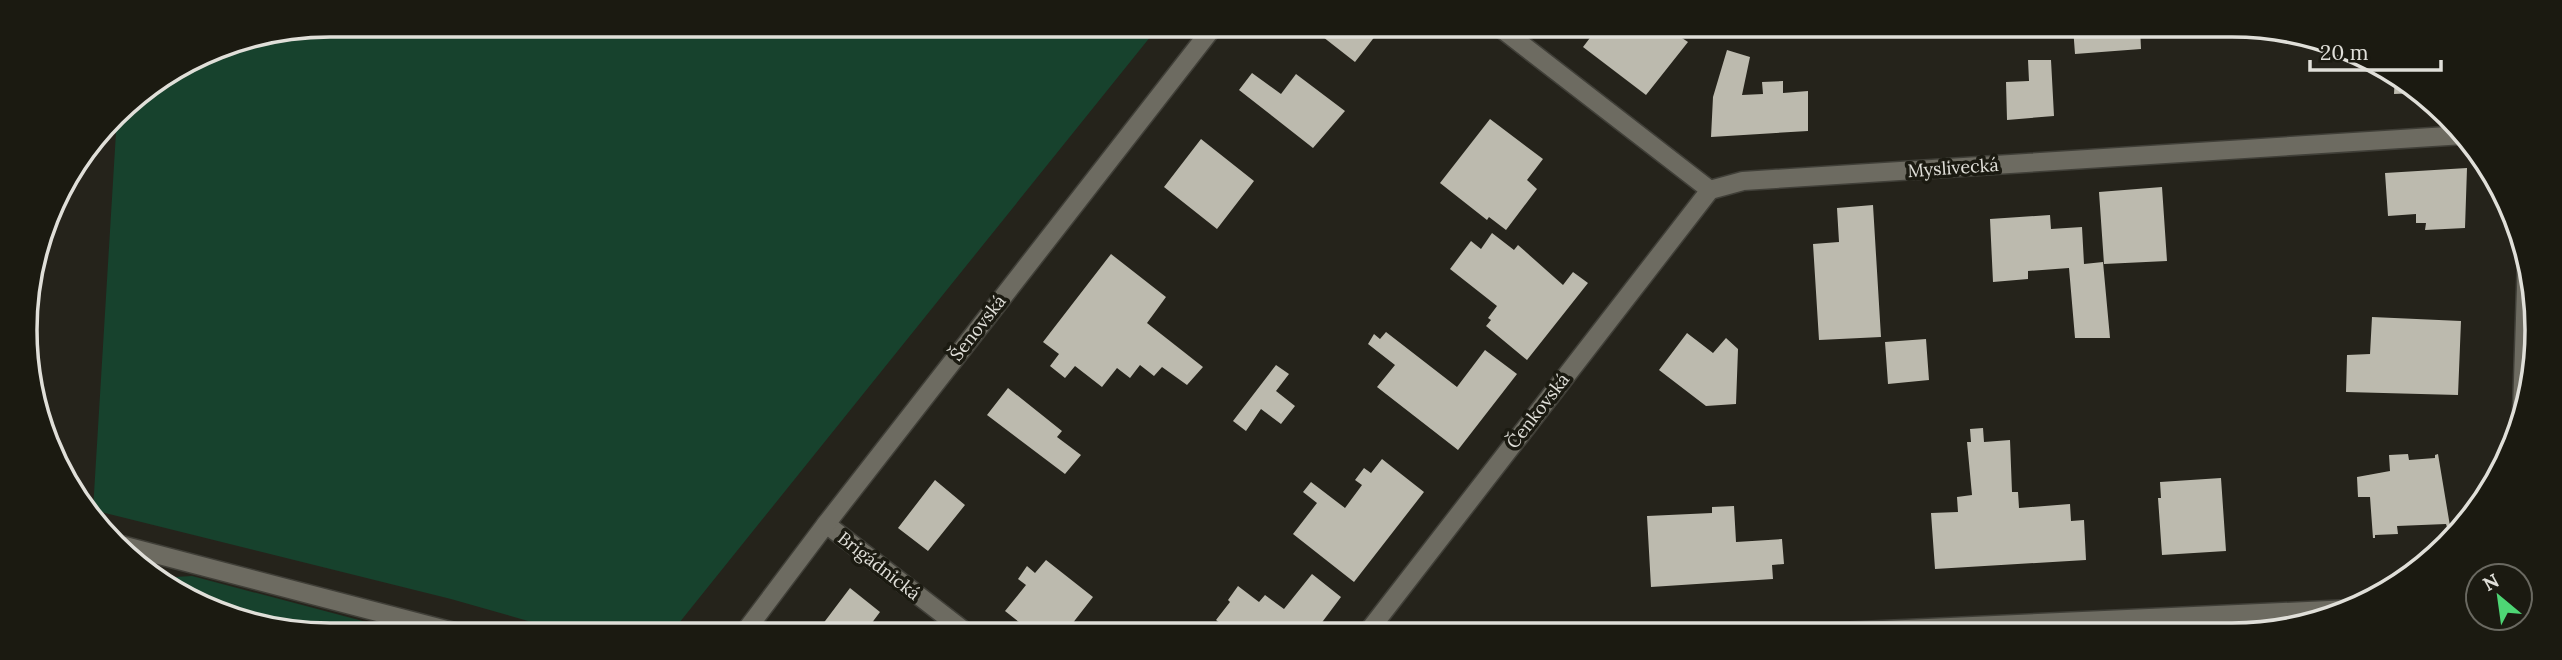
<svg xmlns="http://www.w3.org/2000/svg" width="2562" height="660" font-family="Lora,serif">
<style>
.green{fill:#17422d}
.building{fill:#bcbaae}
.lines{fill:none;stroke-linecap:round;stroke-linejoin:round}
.lane-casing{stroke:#403f38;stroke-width:21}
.street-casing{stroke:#403f38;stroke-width:21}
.secondary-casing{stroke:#403f38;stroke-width:21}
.lane{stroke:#6d6b61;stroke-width:18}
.street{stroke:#6d6b61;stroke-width:18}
.secondary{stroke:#6d6b61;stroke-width:18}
.labels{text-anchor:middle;stroke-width:7;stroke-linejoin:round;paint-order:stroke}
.street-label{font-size:18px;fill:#e0dfd9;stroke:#1b1a11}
.rim{fill:none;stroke:#e0dfd9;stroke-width:3.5}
</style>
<rect width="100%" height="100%" fill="#25231b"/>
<path class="green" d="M330,25l829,1 -488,607h-101l-119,-34 -358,-89 24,-394 11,-15 85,-53z
M192,576l216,57h-118l-113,-39 -19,-16z"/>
<path class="building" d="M1309,26h74l-28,36z
M1558,26h26l-10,12z
M1599,26h92l-9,12 6,4 -42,53 -63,-48z
M2073,27h67l1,22 -66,5z
M1727,50l23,7 -8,38 21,-1 -1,-12 21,-1v12l25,-2v40l-97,6 2,-40z
M2028,60h23l3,56 -47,4 -1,-38 23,-1z
M1252,73l29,21 15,-20 49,37 -32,37 -74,-58z
M2395,74l21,19 -22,1z
M1490,119l53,40 -16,21 10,9 -31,41 -17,-13 -2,3 -47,-37z
M1201,139l53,42 -37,48 -53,-42z
M2467,168l-2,60 -40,2 1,-7h-10v-9l-28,2 -3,-43z
M2162,187l5,74 -63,3 -5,-72z
M1873,205l8,132 -62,3 -6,-96 26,-2 -2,-34z
M2050,215l1,14 31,-2 2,37 19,-2 7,76h-35l-6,-70 -41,3v8l-35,3 -3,-63z
M1492,233l22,17 4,-5 45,40 10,-13 15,11 -61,77 -41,-34 5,-6 -3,-2 9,-12 -47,-37 21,-28 10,8z
M1111,254l55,43 -19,26 56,44 -16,18 -25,-18 -8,9 -14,-11 -10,13 -13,-10 -15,19 -27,-21 -10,12 -15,-12 9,-12 -16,-12z
M2372,317l89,4 -3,74 -112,-3 1,-37 23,-1z
M1386,332l71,55 28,-37 32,24 -59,76 -81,-63 18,-22 -27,-21 6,-10 6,5z
M1687,333l26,20 13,-15 12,11 -2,55 -30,2 -47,-36z
M1926,339l3,41 -41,4 -3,-42z
M1276,365l13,9 -13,17 19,15 -14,18 -20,-15 -15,22 -13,-10z
M1008,388l54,43 -5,6 24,18 -16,19 -78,-59z
M1983,428l1,14 26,-2 2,52h6l1,16 51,-4 1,17 13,-1 2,40 -151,9 -4,-56 27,-1 -1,-15 15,-2 -5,-53h4l-1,-13z
M2408,454l1,6 26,-2v-3l3,-1 12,72 -3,1 -1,-3 -49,2 1,8 -23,1v3h-2l-3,-41h-12l-1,-20 33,-6 -1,-16z
M1382,459l42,33 -70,90 -61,-48 24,-31 -14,-11 8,-10 34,26 17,-23 -7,-5 9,-12 7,5z
M2221,478l5,73 -64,4 -4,-57h3l-1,-16z
M935,480l30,25 -37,46 -30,-23z
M1734,506l2,36 46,-3 2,25 -12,1 1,14 -122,8 -4,-71 65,-3v-6z
M1046,560l47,37 -28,36h-32l-28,-22 21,-26 -8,-6 9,-13 8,7z
M1312,574l29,23 -27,36h-81l-17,-13 14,-18 -2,-2 10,-14 21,16 6,-7 19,14z
M850,588l30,24 -9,12 11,9h-66z"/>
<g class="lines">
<g class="lane-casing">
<path id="lane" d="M121,545l337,88"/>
</g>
<g class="street-casing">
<path id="street" d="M1498,26l212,164 33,-9 721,-46
M2522,411l5,-155
M826,524l141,109
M1367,633l343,-443
M1816,633l535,-24"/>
</g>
<g class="secondary-casing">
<path id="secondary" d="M744,633l82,-109 388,-498"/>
</g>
<use href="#lane" class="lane"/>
<use href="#street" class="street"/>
<use href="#secondary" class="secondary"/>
</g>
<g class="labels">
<g class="street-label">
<text transform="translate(1953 168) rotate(-4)" y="6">Myslivecká</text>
<text transform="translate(978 328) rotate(-52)" y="6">Šenovská</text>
<text transform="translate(1538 411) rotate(-52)" y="6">Čenkovská</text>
<text transform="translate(879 566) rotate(38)" y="6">Brigádnická</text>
</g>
</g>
<path d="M0 0H2562V660H0ZM330 37H2232A293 293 0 0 1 2525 330V330A293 293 0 0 1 2232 623H330A293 293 0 0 1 37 330V330A293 293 0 0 1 330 37Z" fill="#1b1a11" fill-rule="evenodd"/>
<path class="rim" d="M330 37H2232A293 293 0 0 1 2525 330V330A293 293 0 0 1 2232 623H330A293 293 0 0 1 37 330V330A293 293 0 0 1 330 37Z"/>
<g transform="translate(2499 597) rotate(331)"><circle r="33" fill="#1b1a11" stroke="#6a6961" stroke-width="2"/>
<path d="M0-5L12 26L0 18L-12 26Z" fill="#4ed675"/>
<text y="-10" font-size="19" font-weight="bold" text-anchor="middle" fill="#e0dfd9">N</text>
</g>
<path d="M2310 60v10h131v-10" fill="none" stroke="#e0dfd9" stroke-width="3.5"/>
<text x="2320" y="60" font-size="21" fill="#e0dfd9" stroke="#1b1a11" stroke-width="5" paint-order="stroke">20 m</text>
</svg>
